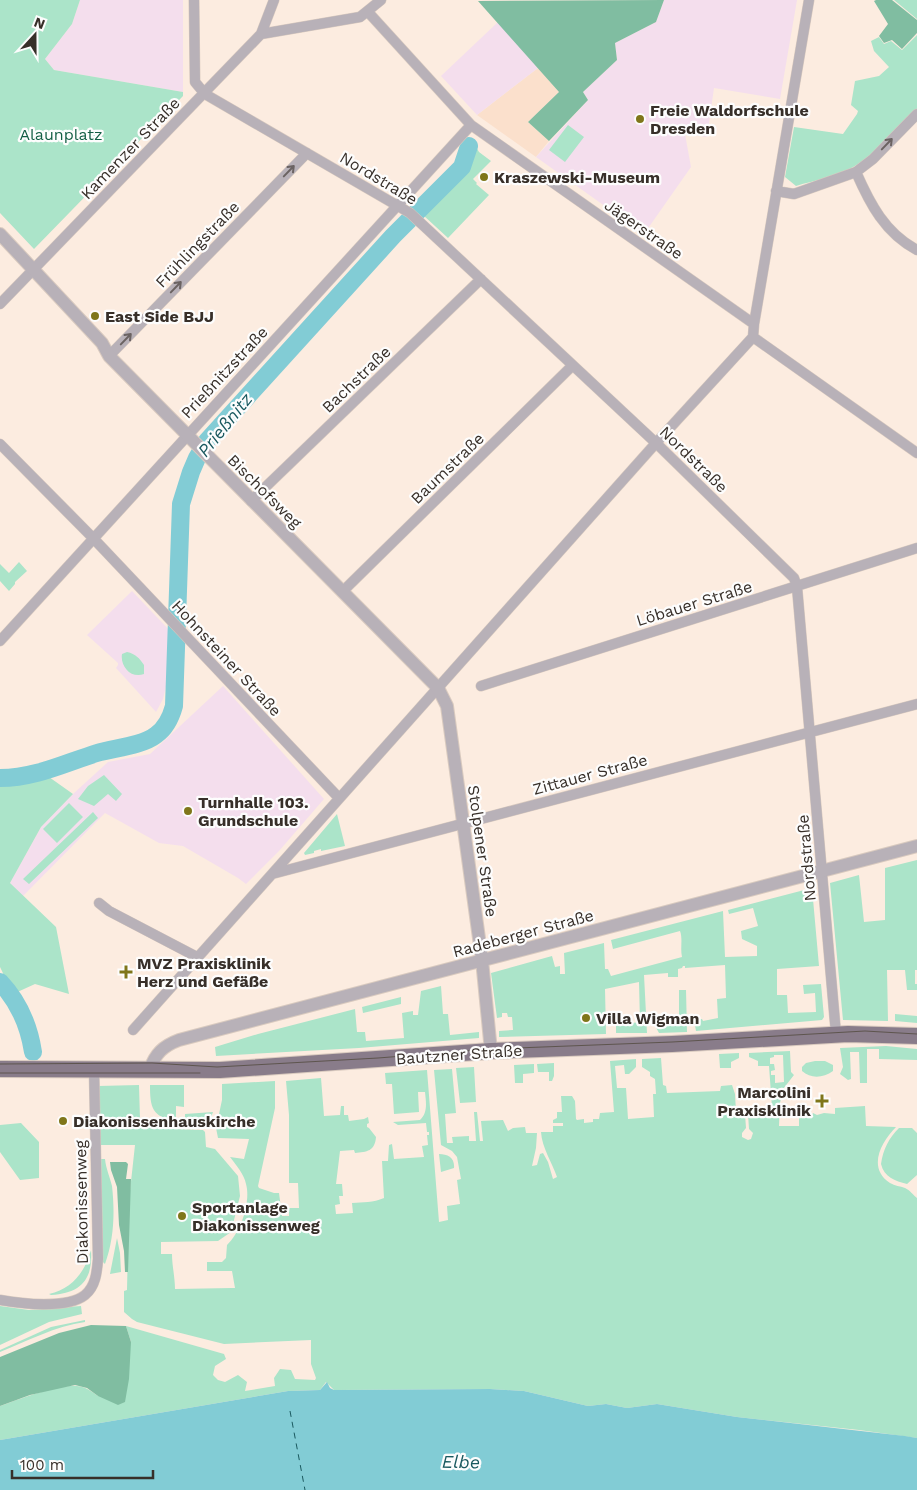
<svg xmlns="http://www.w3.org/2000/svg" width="917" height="1490" font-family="'Work Sans',sans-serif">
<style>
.built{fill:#fbe0cc}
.education{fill:#f4deed}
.green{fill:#abe4c9;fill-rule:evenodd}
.forest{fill:#80bda1}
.water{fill:#82ccd5}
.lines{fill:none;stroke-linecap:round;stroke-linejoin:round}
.river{stroke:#82ccd5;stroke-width:18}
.ferry{stroke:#1a595f;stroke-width:1;stroke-dasharray:6 5;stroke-linecap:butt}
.minor-casing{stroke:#d9cabf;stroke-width:11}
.tertiary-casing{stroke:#d9cabf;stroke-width:14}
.primary-casing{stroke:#d9cabf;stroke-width:18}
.minor{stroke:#b8b1b8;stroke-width:10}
.tertiary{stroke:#b8b1b8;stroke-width:12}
.primary{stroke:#897c8a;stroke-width:16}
.tram{stroke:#5e554e;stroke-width:1}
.oneway{stroke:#6b6362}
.poi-dot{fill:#7f761a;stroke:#fdfdfd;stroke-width:2}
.labels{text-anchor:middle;stroke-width:4.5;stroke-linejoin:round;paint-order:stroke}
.poi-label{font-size:16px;font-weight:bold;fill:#372f29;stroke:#fdfdfd;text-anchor:start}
.park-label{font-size:16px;fill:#135e44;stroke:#fdfdfd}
.street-label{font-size:16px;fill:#372f29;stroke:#fdfdfd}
.water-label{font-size:18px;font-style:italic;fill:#1a595f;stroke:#fdfdfd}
</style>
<rect width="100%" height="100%" fill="#fcece0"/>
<path class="built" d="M538,68l21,24 -31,30 21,19 -13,16 -59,-42z"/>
<path class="education" d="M80,0h103v92l-129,-22 -9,-11 27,-35z
M664,0h133l-17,99 -66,-11 -7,49 -22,-3 6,33 -47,67 -108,-77 52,-57 -5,-8 34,-32 -2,-17 41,-21z
M498,22l40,46 -61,47 -36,-39z
M132,591l41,43 -5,44 -5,21 -7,13 -40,-44 2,-3v-2l-31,-28z
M223,686l101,113 -45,52 -33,33 -8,-6 -55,-32 -24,-3 -54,-30 -82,83 -13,-13 31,-56 32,-33 35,-32 42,-8z"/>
<path class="green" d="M0,0h80l-8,24 -27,35 9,11 129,22v4l-149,153 -34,-36z
M894,0h23v19z
M917,35v74c-21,18 -38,43 -62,57 -17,11 -40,14 -59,20l-11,-9 9,-50 49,7 14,-20 1,-3 -7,-6 4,-24 24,-5 10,-9 -15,-16 -3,-10 8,-4 5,7 7,-3 11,9z
M568,125l16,12 -19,25 -16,-12z
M475,145l4,7 12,9 -18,18 4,4 -1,1 13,11 -41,43 -25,-23 43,-46 6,-23z
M19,562l8,9 -12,11v2l-6,7 -9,-10v-17l9,9z
M127,652c9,2 12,6 17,13v9c-13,5 -24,-8 -22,-20z
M104,775l18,19 -6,7 -8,-7 -14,12 -16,-7 10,-13z
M49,777l24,17 -32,33 -31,56 46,44 13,67 -34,-10 -22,10 -13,-27v-186z
M69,803l14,14 -26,26 -14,-14z
M93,812l5,6 -69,66 -6,-5z
M337,814l8,32 -24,5v-2l-7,2v2l-9,2 -1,-2z
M917,860v110h-2v14h2v6h-10l-2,-20h-18l1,51 -45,-1 -13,-137 29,-8 5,47 21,-2v-52z
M812,888l7,78 -42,3v26h10l1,18 28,-1 -1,-19 -11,1 -1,-9 18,-1 3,33 -2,3 -126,11 -2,-11 8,-1 1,2 15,-3 -1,-19 9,-1 -1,-33 -40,3v-2h-2l-1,2 -4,1v8h-10v-4l-24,2 3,58h-31v-8l24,-3 -1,-40 -34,7 1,45 -107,3v-6l14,-1 -1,-13h-4l-1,-4h-5v4l-5,1 -6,-45 61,-17 3,11 5,-1v8h5l-1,-21 40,-10 1,26h3l3,7 71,-19c-2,-9 1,-18 -2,-26l-67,18 -2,-9 112,-29 2,46 32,-1v-10l-15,-7 -1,-8 17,-5 -5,-18 -24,6 -1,-4z
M441,986l2,28h5l2,21 29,-3v6l-120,10 -143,8 -1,-9 43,-13 97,-25 2,23h8l1,9 38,-3 -2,-25 11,-2v4h5l3,-24z
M679,990h7l1,42 -28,1 -6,-11 26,-2z
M401,997v7l-38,9 -1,-6z
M895,1014l22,2v7l-22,-2z
M886,1046l31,3v11l-38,-1v-10h-12v34h-7l-1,-31h-9l1,27 -3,1 -8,-6 3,-7 -3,-19z
M790,1051l1,21 3,3 -11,14 -3,14 -1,23h20v-11h13l1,-2 4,2 7,-2 11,1v-6l30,-2 1,20 30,1c-15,15 -29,41 -6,56 5,3 10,3 15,5 5,2 8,7 12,10v240l-58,-8 -122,-13 -80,-13 -30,4 -21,-4 -18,2 -64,-15 -34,-2 -156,1 -8,-8 -6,8 -32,1 -288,49v-34c16,-6 62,-23 77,-20 9,1 14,5 21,10l33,-54 -5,-16 98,28 2,5 -11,7 -2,9 5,5 7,2 13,-7 9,7 -2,9 30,-5 -1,-8 6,-9 11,1 4,9 20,1 1,-2 -5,-14v-24l-87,4 -87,-22 -5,-3 -8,-7v-21l3,-1 2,-90 6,-55h-35l-2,-59 41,-1 1,34h11l21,10 31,1 2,2 1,15 9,2 23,27 2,20 -9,36 -13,9 -57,1v12h11c0,12 3,23 3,35l57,-1h3l-3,-17h-25v-9h15l4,-4 1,-13c14,-13 24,-43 19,-61 -2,-10 -10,-19 -16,-27l14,2 5,-20 -31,-1 -2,-10 6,-28v-16l53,-3v27l-17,78 1,2 15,5h5l3,23h7v-8h10l-1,-25h-9v-68l-3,-34 35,-3 3,38 16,-1 1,-9h3v9h4l1,6 15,-2 4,-2 1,6 -2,1v3l2,1 7,9c-1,14 -9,15 -21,16l-1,-3 -14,1 -4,33h6l1,12h-4l1,8 -5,1 1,9 17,-1 -1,-10c11,-1 21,0 32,-5l-2,-37h6l1,-16 3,-1 2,15 30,-2 -2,-11 6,-1 -1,-10h2v-3h-2l-1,-9 -28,2 -5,-3 27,-2c8,-7 6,-18 5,-28h-7l1,20 -25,2 -2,-30h-6l-1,-11 42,-3 12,152 9,-2 -1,-14 13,-2 -3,-24 4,-1 -4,-22 -5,-6 -11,-6 -7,-75 18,-1 4,44 -11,1 2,29h6l-1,-6 17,-1v5h7l-2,-29h3l3,29h3l-2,-20 22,-1 5,11 5,-3 12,-1 1,6h11l-1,15 -4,18 5,-1 3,-11 3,-1 5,9 5,17 4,-2c-5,-15 -15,-29 -16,-45h12v-6h10v-3h-10v-3l4,-2v-6h5l-1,-16h11l3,5 1,18 1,1 7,-1v4l9,-1v-3h6l1,-6 14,-1 -4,-51 26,-2v8l-7,7h-4l-1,-9 -9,1 2,22h9l2,31 26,-2 -1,-23h3l-1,-15 -5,-3v-4l-8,-5v-8l19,-1 2,27 3,1 1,7 53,-2 1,-5 11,-1 3,9 1,18h5l1,2h3l1,14 -4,5v4l6,3 3,-1 2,-6 -4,-4 -1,-15h2v-3l12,-1v-2l10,-1 -3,-41h-11v-5l-9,-4v-4zM774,1055h9l1,27 -9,1v-8h-4v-4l4,-1 -1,-6h-4v-6l4,-1z
M739,1053v5l-8,4v6h-11l-1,-14z
M815,1061h10l8,4v6c-10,7 -22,8 -31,0v-4l4,-4z
M554,1063v13l-2,5h-3v-9h-11l-1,-8z
M534,1064v9l-11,1v9h-8l-1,-18z
M474,1067l2,35 -16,1 -4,-35z
M150,1085h34v22l-8,-1v14c-24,-2 -26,-13 -26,-35z
M213,1112l-3,8h-25v-6z
M21,1123l18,19v36l-19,2 -20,-28v-27z
M899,1128h13l5,5v42l-10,9c-12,-3 -23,-7 -26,-20 2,-15 8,-26 18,-36z
M439,1154c9,0 16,4 15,14l-13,4z
M100,1159h5c1,10 5,18 7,27 3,27 2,53 -7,78l-3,-3z
M117,1238l3,15 1,19 -11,2z
M91,1250c2,30 -10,43 -40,45l-2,-1c23,-5 36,-22 42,-44z
M0,1306l29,4 52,-4 1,8 -33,8 -49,23z
M85,1320v2c-29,4 -58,19 -85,30v-2l51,-23z"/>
<path class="forest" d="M664,0l-8,22 -41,21 2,17 -34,32 5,8 -39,41 -21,-19 31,-30 -81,-91z
M876,0h16l25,20v13l-15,16 -10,-9 -8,3 -5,-7 9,-12 -14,-23z
M110,1162h16l2,2 -2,15h5l-3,93h-3l-1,-21 -5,-26 -2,-38 -6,-17z
M91,1325l35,1 5,16 -2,37 -4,23 -7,3 -20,-9 -11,-8 -12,-3 -45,10 -30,11v-49l59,-24z"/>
<path class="water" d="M327,1382l3,6 4,2 156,-1 34,2 64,15 18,-2 21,4 30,-4 80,13 168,19 12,2v52h-917v-50l288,-49 32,-1z"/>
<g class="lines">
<path class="river" d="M0,778c35,0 65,-15 97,-25 17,-5 45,-7 59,-18 10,-7 15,-18 18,-29l7,-202 10,-32 6,-14 10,-17 186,-205 69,-69 7,-21
M0,982c19,20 29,44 33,70"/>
<path class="ferry" d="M290,1411l15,79"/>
<g class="minor-casing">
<path id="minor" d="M194,0l1,82 10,12 205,119 246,230 138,135 3,9 39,447
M368,12l103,113 283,199
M261,34l99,-17 21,-17
M856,172c14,32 29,61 61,78
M776,191l18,3 62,-22 17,-13 44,-45
M0,304l261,-270 13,-34
M753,337l164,116
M109,356l198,-203
M0,444l93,94 246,260
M251,501l230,-222
M342,592l230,-226
M0,641l471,-516
M481,686l436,-138
M272,874l645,-170
M99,903l10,8 88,46
M133,1030l523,-587 97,-106 1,-13 55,-324
M0,1300c21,4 68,9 85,-5 11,-9 12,-24 13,-36l-4,-190"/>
</g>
<g class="tertiary-casing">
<path id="tertiary" d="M0,234l102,109 7,13 329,332 9,18 35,254 9,91
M150,1069c5,-15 13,-23 29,-29l738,-194"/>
</g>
<g class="primary-casing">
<path id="primary" d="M0,1069l220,1 271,-19 181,-7 176,-10 69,2"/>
</g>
<use href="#minor" class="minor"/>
<use href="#tertiary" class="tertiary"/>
<use href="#primary" class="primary"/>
<path class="tram" d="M0,1064l152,-1 65,4 161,-9 113,-9 181,-7 193,-11 52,3
M0,1073h200"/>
</g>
<defs><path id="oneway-shaft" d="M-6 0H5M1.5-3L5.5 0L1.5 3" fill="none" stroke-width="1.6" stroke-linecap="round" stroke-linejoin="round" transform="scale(1.25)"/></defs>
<g class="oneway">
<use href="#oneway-shaft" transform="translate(887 144) rotate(-46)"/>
<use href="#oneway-shaft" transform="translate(289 171) rotate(-46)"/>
<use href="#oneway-shaft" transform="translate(176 287) rotate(-46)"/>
<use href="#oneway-shaft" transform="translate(126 339) rotate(-46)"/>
</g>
<g class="poi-dot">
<circle cx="640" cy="119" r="5"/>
<circle cx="484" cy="177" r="5"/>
<circle cx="95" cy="316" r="5"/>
<circle cx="188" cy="811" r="5"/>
<path d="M123.5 964.5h5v5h5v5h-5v5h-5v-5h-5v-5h5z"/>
<circle cx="586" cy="1018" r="5"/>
<path d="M819.5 1093.5h5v5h5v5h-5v5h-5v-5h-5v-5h5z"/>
<circle cx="63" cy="1121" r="5"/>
<circle cx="182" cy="1216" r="5"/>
</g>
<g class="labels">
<g class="poi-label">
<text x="650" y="116">Freie Waldorfschule<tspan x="650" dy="18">Dresden</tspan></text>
<text x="494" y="183">Kraszewski-Museum</text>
<text x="105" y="322">East Side BJJ</text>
<text x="198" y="808">Turnhalle 103.<tspan x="198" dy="18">Grundschule</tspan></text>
<text x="137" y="969">MVZ Praxisklinik<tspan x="137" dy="18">Herz und Gefäße</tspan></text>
<text x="596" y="1024">Villa Wigman</text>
<text x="811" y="1098" text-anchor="end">Marcolini<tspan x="811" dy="18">Praxisklinik</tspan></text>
<text x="73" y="1127">Diakonissenhauskirche</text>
<text x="192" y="1213">Sportanlage<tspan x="192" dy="18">Diakonissenweg</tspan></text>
</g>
<g class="park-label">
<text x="61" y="140">Alaunplatz</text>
</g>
<g class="street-label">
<text transform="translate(130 148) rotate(-46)" y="6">Kamenzer Straße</text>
<text transform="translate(379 178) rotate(31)" y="6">Nordstraße</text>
<text transform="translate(644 229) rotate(35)" y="6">Jägerstraße</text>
<text transform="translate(197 244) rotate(-46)" y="6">Frühlingstraße</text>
<text transform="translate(224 372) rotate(-47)" y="6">Prießnitzstraße</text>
<text transform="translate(356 379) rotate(-44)" y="6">Bachstraße</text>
<text transform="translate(694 459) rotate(44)" y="6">Nordstraße</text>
<text transform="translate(447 468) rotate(-44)" y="6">Baumstraße</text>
<text transform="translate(265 491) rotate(45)" y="6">Bischofsweg</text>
<text transform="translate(694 603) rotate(-17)" y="6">Löbauer Straße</text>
<text transform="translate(227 658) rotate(47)" y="6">Hohnsteiner Straße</text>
<text transform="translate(590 774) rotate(-15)" y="6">Zittauer Straße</text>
<text transform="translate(483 851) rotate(82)" y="6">Stolpener Straße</text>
<text transform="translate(806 858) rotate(-95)" y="6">Nordstraße</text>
<text transform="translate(523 933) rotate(-15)" y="6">Radeberger Straße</text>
<text transform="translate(459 1054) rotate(-4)" y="6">Bautzner Straße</text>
<text transform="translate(81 1202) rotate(-91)" y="6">Diakonissenweg</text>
</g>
<g class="water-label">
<text transform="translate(225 425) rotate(-51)" y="6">Prießnitz</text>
<text transform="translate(461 1462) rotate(1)" y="6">Elbe</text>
</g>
</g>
<g transform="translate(35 35) rotate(21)" stroke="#fdfdfd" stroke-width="4" paint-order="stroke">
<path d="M0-4L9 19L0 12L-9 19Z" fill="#372f29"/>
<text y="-8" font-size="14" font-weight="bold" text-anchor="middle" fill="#372f29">N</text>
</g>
<path d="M12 1470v8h141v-8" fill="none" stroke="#372f29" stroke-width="2.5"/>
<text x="20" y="1470" font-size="15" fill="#372f29" stroke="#fdfdfd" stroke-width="4" paint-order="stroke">100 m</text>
</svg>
